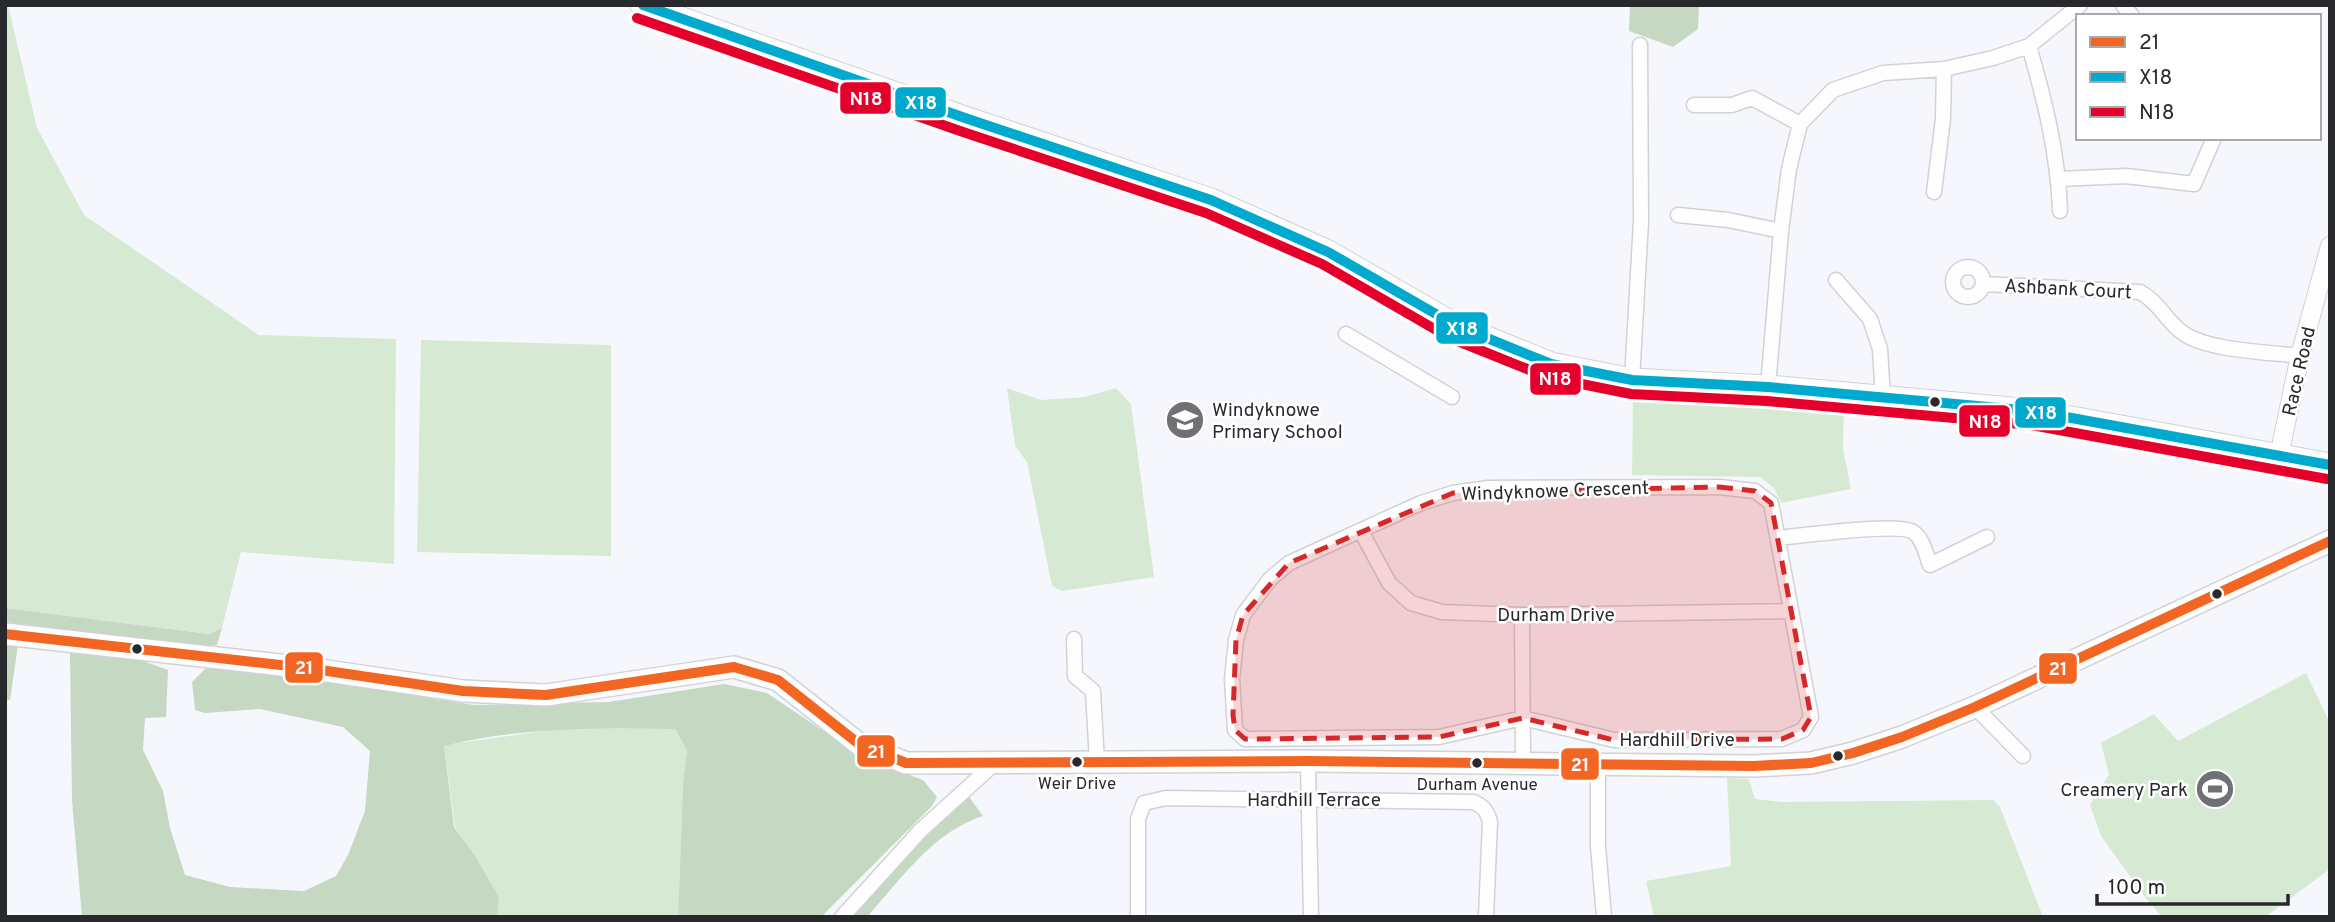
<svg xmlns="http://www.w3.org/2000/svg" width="2335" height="922" font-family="Overpass,sans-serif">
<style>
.green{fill:#d6ead3}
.forest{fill:#c4d8c2}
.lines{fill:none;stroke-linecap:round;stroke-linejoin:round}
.minor-casing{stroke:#d1d2d5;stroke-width:17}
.tertiary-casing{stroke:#d1d2d5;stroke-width:20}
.secondary-casing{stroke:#d1d2d5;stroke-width:24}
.primary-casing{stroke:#d1d2d5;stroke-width:25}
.minor{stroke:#fefeff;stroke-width:14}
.tertiary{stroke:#fefeff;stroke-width:18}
.secondary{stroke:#fefeff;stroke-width:21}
.primary{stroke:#fefeff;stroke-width:23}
.bus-1-casing{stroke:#fff;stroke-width:16}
.bus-2-casing{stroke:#fff;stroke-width:16}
.bus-3-casing{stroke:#fff;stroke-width:16}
.bus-1{stroke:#f26522;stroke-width:10}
.bus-2{stroke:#00a9ce;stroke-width:10}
.bus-3{stroke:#e4002b;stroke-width:10}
.marked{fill:#d62828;fill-opacity:0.2;stroke:#d62828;stroke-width:5;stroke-dasharray:14 9;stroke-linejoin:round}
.bus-dot{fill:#28292d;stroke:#fff;stroke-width:2.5}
.labels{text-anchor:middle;stroke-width:5;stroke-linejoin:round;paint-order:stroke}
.bus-label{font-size:17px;fill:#28292d;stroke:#fff}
.street-label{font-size:19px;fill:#28292d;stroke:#fff}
.poi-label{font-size:19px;fill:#28292d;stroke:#fff;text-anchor:start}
.line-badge{stroke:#fff;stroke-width:2.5}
.badge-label{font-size:19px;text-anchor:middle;font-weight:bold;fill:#fff}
</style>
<rect width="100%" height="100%" fill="#f6f7fc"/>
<path class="green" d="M5,5h3l29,123 47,87 175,120 137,4 -2,225 -153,-12 -19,76 -12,6 -205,-26z
M421,340l190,5v211l-194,-4z
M1007,388l34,12 44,-3 31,-9 15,16 23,173 -92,14 -10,-5 -25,-124 -12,-16z
M1633,394l211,14 -1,40 8,41 -70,14 -7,-15 -14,-11 -128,-2z
M2306,673l24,50v146l-65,48h-103l-18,-21 -43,-60 -11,-31 19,-31 -8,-31 53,-29 24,27z
M566,728l109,1 12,21 -4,34 -5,133h-181l2,-20 -25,-43 -19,-27 -11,-82z
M1727,778l22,1 6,20 27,3 211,-2 7,7 43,110h-389l-8,-36 85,-15z"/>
<path class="forest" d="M1630,5h69l-1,24 -25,18 -44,-16z
M5,608l204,26 13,-6 -5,17 -18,1 -194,-24z
M5,643l13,2 -8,55 -5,-1z
M70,653l73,8 25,9 -2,47 -21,1 -2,32 20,41 7,37 15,47 45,12 74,4 32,-15 12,-21 17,-44 5,-60 -27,-24 -83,-18 -55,4 -10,-3 -3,-28 14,-14 79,7 189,30 135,-3 115,-18 43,9 80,54 46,22 30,11 14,17 -5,9 -111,111h-143l5,-133 4,-34 -12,-21c-77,-1 -156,-2 -231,17l10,81 20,27 25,43 -2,20h-415l-10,-117z
M967,794l16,22c-49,15 -83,64 -116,101h-16l72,-79z"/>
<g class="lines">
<g class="minor-casing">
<path id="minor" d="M2123,5l9,11
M2029,46c16,55 29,108 31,165
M1694,105h38l20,-7 48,26
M2059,179l67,-3 68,8 20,-46
M1934,192l9,-73 1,-50
M1678,215l50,5 53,11
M1953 282a15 15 0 1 1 30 0a15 15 0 1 1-30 0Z
M1836,280l34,39 10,30 3,49
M1983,284l157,8c19,10 26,29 43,41 25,18 86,19 117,23
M1346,334l106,63
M1632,380l9,-159 -1,-176
M1768,387l13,-156 8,-62 11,-45 33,-34 50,-17 61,-4 49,-11 36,-12 51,-41
M1719,487l36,4 16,12 40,214 -8,13 -21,9 -168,1 -91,-22 -84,19 -194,2 -10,-9 -3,-51 4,-39 7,-25 27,-36 19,-16 132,-60 32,-10 35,-5z
M1361,531l28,52 22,20 31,9 80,3 269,-4
M1778,538c23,-2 120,-16 135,-6 10,6 13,22 17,33l57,-28
M1522,615l1,148
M1074,639l1,37 18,15 4,71
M1975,707l48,49
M1308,761l3,156
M1598,764v82l6,71
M842,917l79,-87 74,-67
M1138,917v-98l6,-16 22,-5 308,4c10,5 13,9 16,20l-4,95"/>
</g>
<g class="tertiary-casing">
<path id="tertiary" d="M2279,456l21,-100 30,-110"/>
</g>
<g class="secondary-casing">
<path id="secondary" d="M5,634l302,34 156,23 83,4 188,-28 44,13 81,64 47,19 402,-2 446,5 57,-3 42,-10 49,-16 73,-30 355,-166"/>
</g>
<g class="primary-casing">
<path id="primary" d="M642,5l326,114 243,81 117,52 127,73 96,39 81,16 136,7 265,24 297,54"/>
</g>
<use href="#minor" class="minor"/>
<use href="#tertiary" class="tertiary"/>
<use href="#secondary" class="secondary"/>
<use href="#primary" class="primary"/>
<g class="bus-1-casing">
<path id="bus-1" d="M5,634l302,34 156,23 83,4 188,-28 44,13 81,64 47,19 402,-2 446,5 57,-3 42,-10 49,-16 73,-30 355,-166"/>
</g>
<g class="bus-2-casing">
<path id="bus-2" d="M643,5l325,114 243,81 117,52 127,73 96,39 81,16 136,7 265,24 297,54"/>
</g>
<g class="bus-3-casing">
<path id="bus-3" d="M637,18l326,114 243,81 116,51 128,74 97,39 84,17 136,7 264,24 296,54"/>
</g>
<use href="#bus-1" class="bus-1"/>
<use href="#bus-2" class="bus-2"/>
<use href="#bus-3" class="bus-3"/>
</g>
<path class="marked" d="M1719,487l36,4 16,12 40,214 -8,13 -21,9 -168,1 -91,-22 -84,19 -194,2 -10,-9 -2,-15 3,-75 7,-25 46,-52 164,-70z"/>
<defs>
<g id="school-disc" transform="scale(2.0125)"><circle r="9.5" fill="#707175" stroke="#fff"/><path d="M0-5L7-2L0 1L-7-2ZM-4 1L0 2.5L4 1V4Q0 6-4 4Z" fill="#fff"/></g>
<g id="stadium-disc" transform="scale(2.0125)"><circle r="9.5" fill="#707175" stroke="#fff"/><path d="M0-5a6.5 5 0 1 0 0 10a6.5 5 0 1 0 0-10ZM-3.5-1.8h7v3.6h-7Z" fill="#fff"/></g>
</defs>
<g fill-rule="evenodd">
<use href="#school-disc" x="1185" y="420"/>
<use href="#stadium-disc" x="2215" y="789"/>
</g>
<g class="bus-dot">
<circle cx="1935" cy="402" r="6"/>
<circle cx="2217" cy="594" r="6"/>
<circle cx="137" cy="649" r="6"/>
<circle cx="1838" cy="756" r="6"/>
<circle cx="1077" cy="762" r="6"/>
<circle cx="1477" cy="763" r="6"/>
</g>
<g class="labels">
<g class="bus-label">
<text x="1077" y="789">Weir Drive</text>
<text x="1477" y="790">Durham Avenue</text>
</g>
<g class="street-label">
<text transform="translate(2068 288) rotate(3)" y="7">Ashbank Court</text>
<text transform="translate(2298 371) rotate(-77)" y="7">Race Road</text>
<text transform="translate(1555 490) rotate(-2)" y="7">Windyknowe Crescent</text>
<text x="1556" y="621">Durham Drive</text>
<text x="1677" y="746">Hardhill Drive</text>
<text x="1314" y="806">Hardhill Terrace</text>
</g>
<g class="poi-label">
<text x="1212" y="416">Windyknowe<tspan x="1212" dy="22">Primary School</tspan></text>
<text x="2188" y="796" text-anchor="end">Creamery Park</text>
</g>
</g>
<g class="line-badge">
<rect x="839" y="81" width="53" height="34" rx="7" fill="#e4002b"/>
<rect x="894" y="86" width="53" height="33" rx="7" fill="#00a9ce"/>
<rect x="1435" y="311" width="54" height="34" rx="7" fill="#00a9ce"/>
<rect x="1529" y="362" width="53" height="34" rx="7" fill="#e4002b"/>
<rect x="2014" y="396" width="53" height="33" rx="7" fill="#00a9ce"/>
<rect x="1958" y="404" width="53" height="34" rx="7" fill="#e4002b"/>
<rect x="284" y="651" width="40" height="33" rx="7" fill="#f26522"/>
<rect x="2038" y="652" width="40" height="33" rx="7" fill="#f26522"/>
<rect x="856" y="734" width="40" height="34" rx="7" fill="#f26522"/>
<rect x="1560" y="747" width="40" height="34" rx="7" fill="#f26522"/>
</g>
<g class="badge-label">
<text x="866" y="105">N18</text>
<text x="921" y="109">X18</text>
<text x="1462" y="335">X18</text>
<text x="1555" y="385">N18</text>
<text x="2041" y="419">X18</text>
<text x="1985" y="428">N18</text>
<text x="304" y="674">21</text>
<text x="2058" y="675">21</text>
<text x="876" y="758">21</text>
<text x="1580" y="771">21</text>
</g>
<rect width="2335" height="922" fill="none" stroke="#28292d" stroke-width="14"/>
<rect x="2076" y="14" width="245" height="126" fill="#ffffff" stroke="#a9a9ab" stroke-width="2"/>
<rect x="2090" y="37" width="35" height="10" fill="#f26522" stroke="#a9a9ab" stroke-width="2"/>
<text x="2139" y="49" font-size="21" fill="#28292d">21</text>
<rect x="2090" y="72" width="35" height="10" fill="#00a9ce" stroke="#a9a9ab" stroke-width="2"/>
<text x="2139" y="84" font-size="21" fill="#28292d">X18</text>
<rect x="2090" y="107" width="35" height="10" fill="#e4002b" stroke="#a9a9ab" stroke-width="2"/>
<text x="2139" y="119" font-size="21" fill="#28292d">N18</text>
<path d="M2097 894v10h191v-10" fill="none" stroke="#28292d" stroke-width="3.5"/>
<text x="2108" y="894" font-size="21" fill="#28292d" stroke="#ffffff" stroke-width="5" paint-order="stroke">100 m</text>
</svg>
